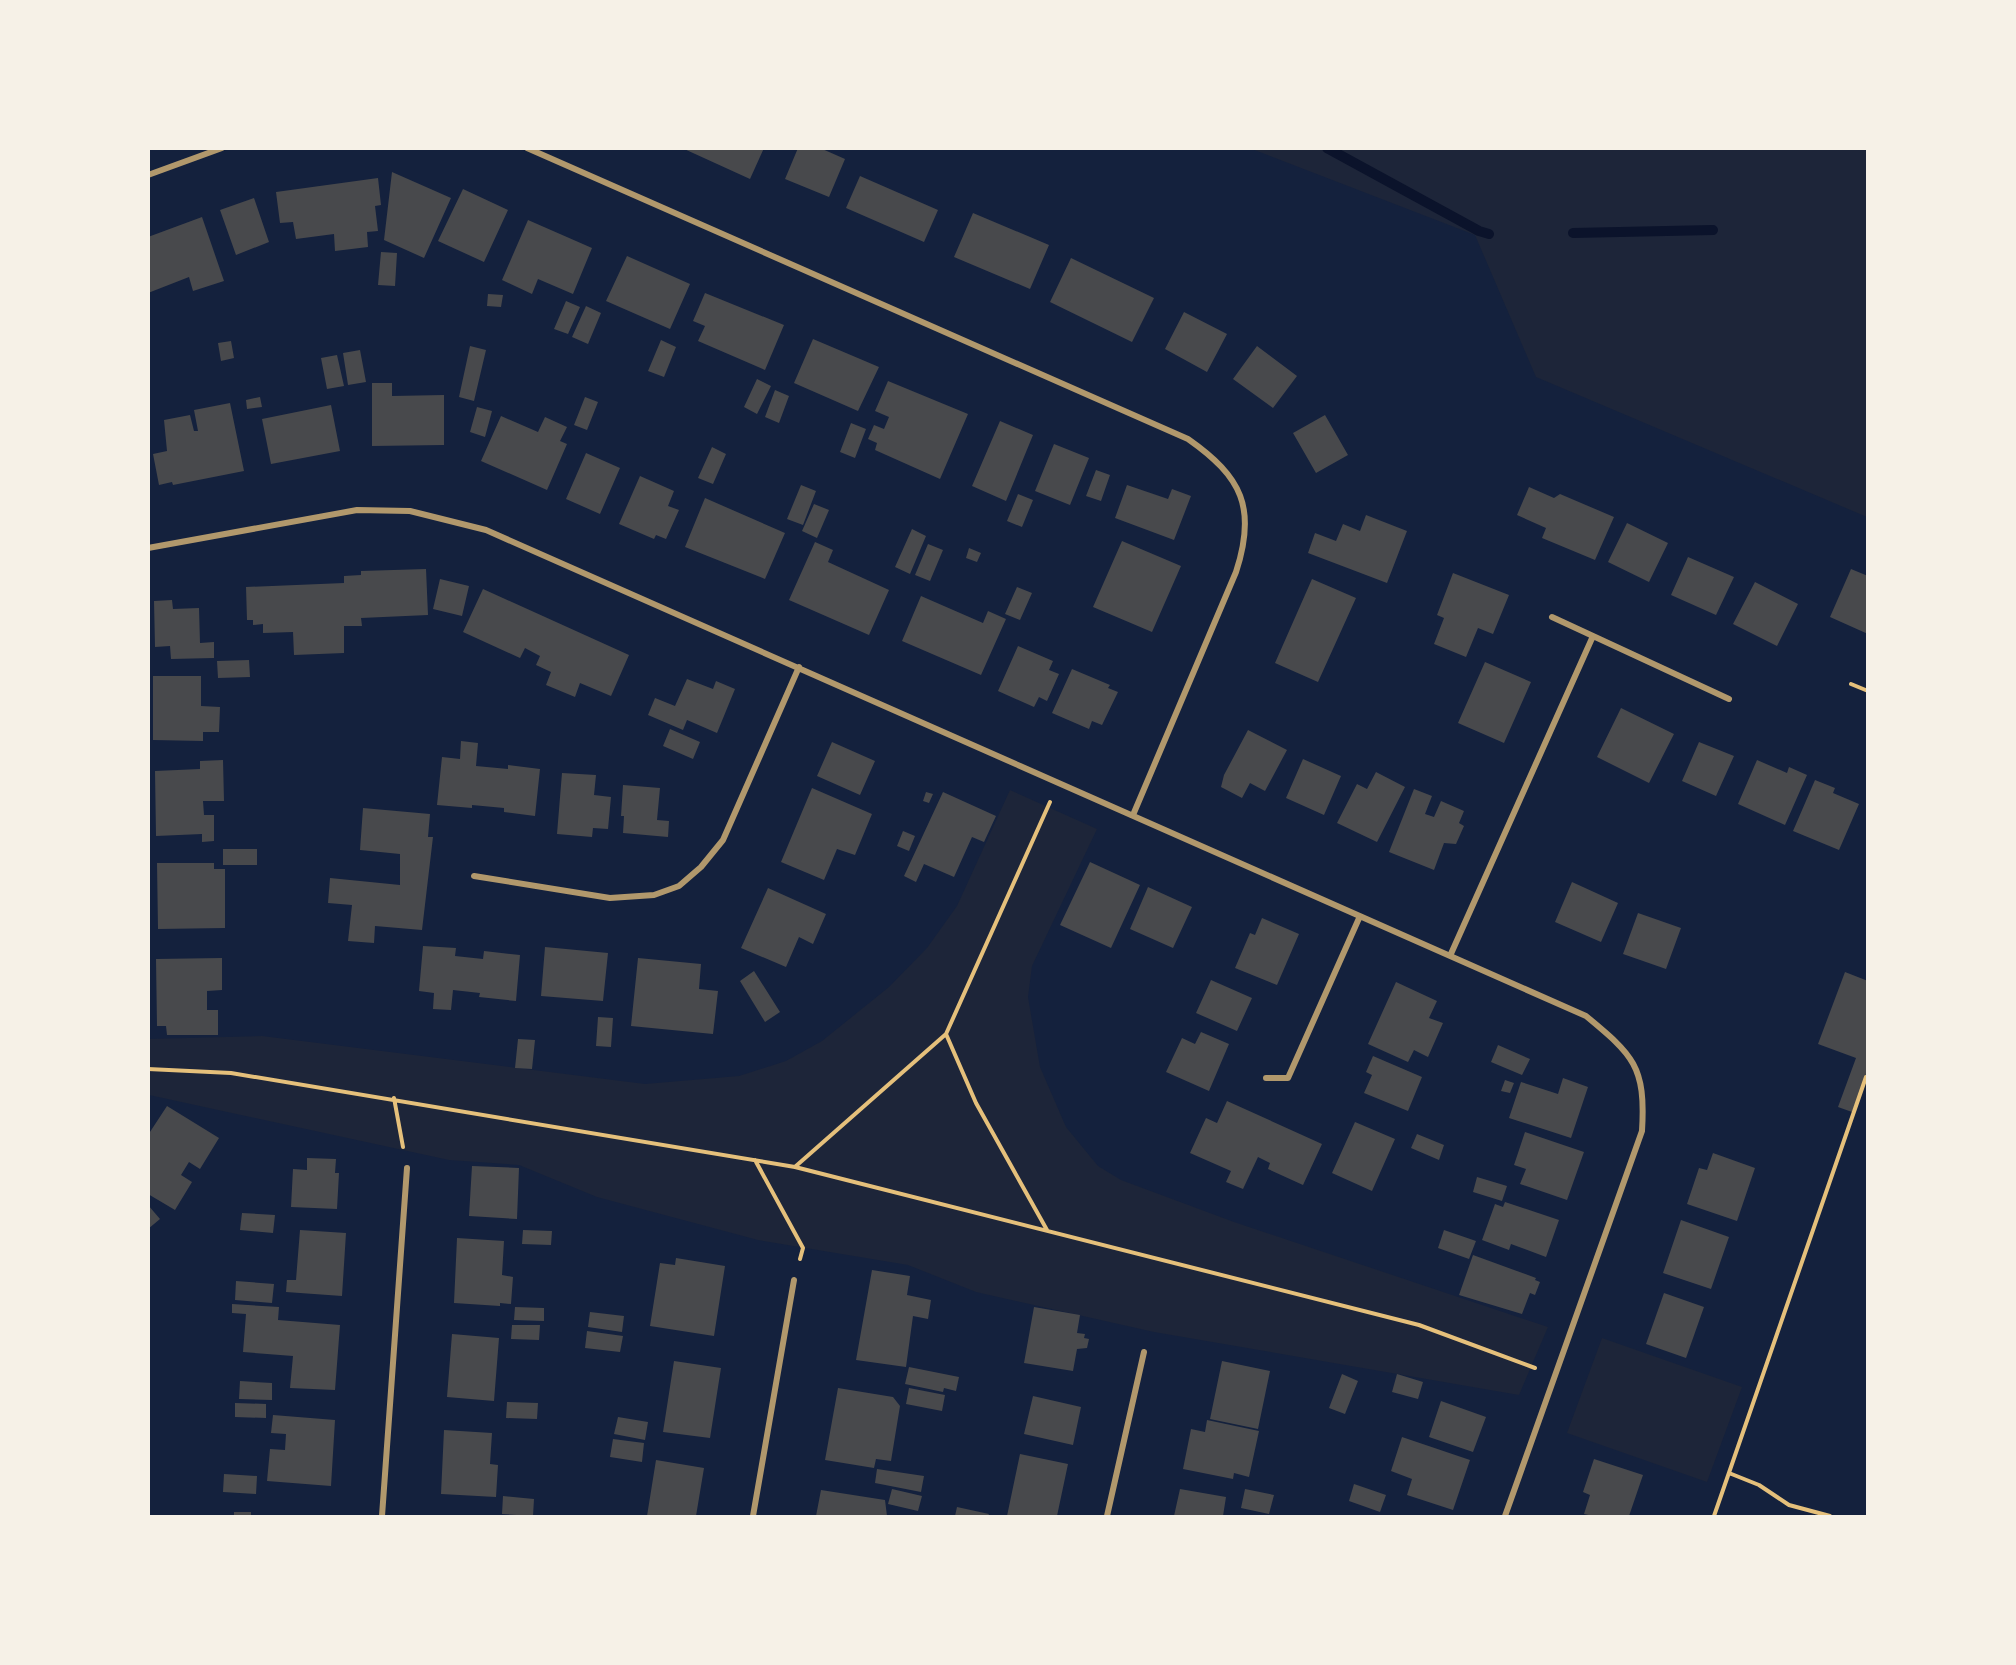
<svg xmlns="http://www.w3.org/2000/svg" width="2016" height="1665" font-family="'Space Grotesk',sans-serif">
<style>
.green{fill:#1d2539}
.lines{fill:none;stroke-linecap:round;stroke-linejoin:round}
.stream{stroke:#0b132b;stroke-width:10}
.building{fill:#48494c}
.path{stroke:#e5c07b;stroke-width:4}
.minor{stroke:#b1986c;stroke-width:6}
</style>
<rect width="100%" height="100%" fill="#14213d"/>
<path class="green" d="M1252,149h615v368l-331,-140 -61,-142z
M1010,790l87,39 -65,137 -4,31 12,70 26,60 32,39 23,14 113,42 314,105 -29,68 -365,-63 -178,-40 -68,-27 -150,-25 -161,-43 -78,-32 -70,-5 -300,-65 -1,-56 114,-3 383,48 94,-8 47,-15 36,-20 67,-54 38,-39 30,-42z
M1602,1338l140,49 -35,95 -140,-49z"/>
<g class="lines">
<path class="stream" d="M1327,148l152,83 10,3
M1573,233l140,-3"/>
</g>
<path class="building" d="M682,148h82l-14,31z
M798,148h22l25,11 -16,38 -44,-18z
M392,172l59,26 -27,60 -40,-18z
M860,176l78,34 -14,32 -78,-34z
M378,178l3,27 -6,1 3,25 -11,1 1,15 -33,4 -1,-17 -38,5 -3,-17 -13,1 -4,-31z
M463,189l45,21 -24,52 -46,-21z
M254,198l15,44 -33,13 -16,-45z
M973,213l76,32 -19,44 -76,-32z
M202,217l22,64 -31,10 -4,-14 -41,16v-56z
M528,220l64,28 -19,46 -35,-15 -6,15 -30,-14z
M381,252l16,1 -2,33 -17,-1z
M627,256l63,28 -20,45 -64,-28z
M1071,258l83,40 -22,44 -82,-40z
M705,293l79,32 -19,45 -67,-29 7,-15 -12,-5z
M488,294l15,1 -2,12 -14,-1z
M566,301l14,6 -12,27 -14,-5z
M586,306l15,7 -13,31 -16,-7z
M1184,312l43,22 -20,38 -42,-23z
M813,339l66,28 -21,44 -64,-28z
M661,340l15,7 -12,30 -16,-6z
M231,341l3,17 -13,3 -3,-18z
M470,346l16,4 -12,51 -15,-4z
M1257,346l40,30 -24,32 -40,-29z
M360,350l6,32 -18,3 -5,-32z
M337,355l7,31 -17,3 -6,-31z
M757,379l14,7 -14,28 -13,-7z
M888,381l80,33 -28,65 -65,-29 2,-7 -9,-4 6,-14 10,4 5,-12 -14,-6z
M372,383h20v13l52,-1v50l-72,1z
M775,390l14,6 -10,27 -14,-6z
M260,397l2,10 -15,2 -1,-9z
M585,397l13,5 -11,28 -13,-5z
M230,403l14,68 -71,14 -1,-3 -13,3 -6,-31 14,-3 -3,-31 26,-5 4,16h4l-4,-21z
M331,405l9,46 -69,13 -9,-45z
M477,407l15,4 -7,26 -15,-5z
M1325,415l23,40 -32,18 -23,-40z
M501,416l37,16 7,-15 22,10 -7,14 7,3 -20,46 -66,-29z
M1000,421l33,14 -27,66 -34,-15z
M851,423l15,6 -11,29 -15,-6z
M1054,444l35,14 -19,47 -35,-14z
M712,447l14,7 -13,30 -15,-6z
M586,453l34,15 -20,46 -34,-15z
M1096,470l14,5 -9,26 -15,-5z
M640,476l34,15 -6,15 11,4 -13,29 -10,-4 -2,4 -35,-15z
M801,485l15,6 -13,34 -16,-6z
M1127,485l41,14 4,-10 19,7 -17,44 -59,-22z
M1529,487l25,11 6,-4 54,23 -19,43 -53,-22 4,-10 -29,-13z
M1018,494l15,6 -11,27 -15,-6z
M705,498l80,35 -20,46 -80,-32z
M814,504l15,6 -12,28 -15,-7z
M1366,515l41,16 -20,52 -79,-30 7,-20 21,8 7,-17 17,7z
M1627,523l41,20 -19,39 -41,-20z
M912,529l14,7 -16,38 -15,-7z
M1122,541l59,25 -29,66 -59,-25z
M815,542l18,8 -5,12 61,28 -20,45 -80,-35z
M928,544l15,6 -13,31 -15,-6z
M969,548l12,5 -4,9 -11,-4z
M1688,557l46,20 -18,38 -45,-20z
M426,569l2,46 -67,3 1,8h-18v27l-50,2 -1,-23 -30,1v-9l-10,1v-5h-6l-1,-33 98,-4v-7l17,-1v-4z
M1851,569l17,7v58l-38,-17z
M1453,573l56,22 -16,39 -15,-6 -12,29 -32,-13 10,-26 -7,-3z
M440,579l29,7 -7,30 -29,-7z
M1312,579l44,19 -38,84 -43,-19z
M1755,582l43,22 -21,42 -44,-22z
M1017,587l15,6 -12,27 -15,-6z
M483,589l146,66 -18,41 -31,-13 -5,14 -29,-12 5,-13 -15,-7 4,-9 -15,-8 -5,10 -57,-26z
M921,596l62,27 5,-12 18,8 -25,56 -79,-34z
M172,600l1,9 26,-1 1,35 14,-1v16l-43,1 -1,-13 -15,1 -1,-46z
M1018,646l35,15 -4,9 10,4 -12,27 -8,-4 -5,10 -36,-16z
M249,660l1,17 -32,1 -1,-17z
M1485,662l46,20 -27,61 -46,-20z
M1072,669l38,16 -2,3 10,4 -16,33 -10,-4 -3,8 -37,-16z
M153,676h48v30l19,1 -1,25h-16v9l-50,-1z
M687,679l26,10 3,-8 19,8 -18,44 -30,-13 -4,10 -35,-15 7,-17 20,8z
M1621,708l53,26 -25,49 -52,-26z
M670,729l30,13 -7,17 -30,-13z
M1248,730l39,20 -22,41 -15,-8 -8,15 -21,-11 3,-12z
M461,741l17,2 -2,23 32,3v-4l32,4 -5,47 -31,-4v-4l-32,-3v3l-35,-3 5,-48 18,2z
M832,742l43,19 -15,34 -43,-19z
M1699,742l35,14 -18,40 -34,-15z
M1303,759l38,17 -17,39 -38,-17z
M223,760l1,41h-21l1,14h10v26l-12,1v-8l-46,2 -1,-65 45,-2v-8z
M1757,760l30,13 2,-6 18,8 -22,50 -47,-21z
M1376,772l29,15 -28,55 -40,-19 20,-39 10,5z
M562,773l34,2 -2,20 17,2 -3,32 -15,-1 -1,9 -35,-3z
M1815,780l20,8 -2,5 26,11 -20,46 -46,-19z
M623,785l37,3 -3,32 12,1 -1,16 -45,-4 1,-17h-3z
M812,788l60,26 -17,41 -18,-6 -13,31 -43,-18z
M1414,789l18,7 -7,18 9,3 7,-16 23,10 -5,12 5,3 -8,18 -12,-1 -10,27 -45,-18z
M926,792l7,2 -4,9 -6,-2z
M943,792l53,24 -12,26 -12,-5 -18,40 -30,-13 -8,18 -12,-6z
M363,808l67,6 -2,23h5l-11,93 -47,-4 -1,17 -26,-2 4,-36 -24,-2 2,-25 70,7v-31l-40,-4z
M903,831l12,5 -6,15 -12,-5z
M223,849h34v16h-34z
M1090,862l50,23 -29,63 -51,-23z
M157,863h57v6h11v59l-67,1z
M1572,882l46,21 -17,39 -46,-20z
M1148,887l44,20 -19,41 -43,-19z
M768,888l58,26 -13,30 -14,-7 -13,30 -45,-19z
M1638,913l43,15 -15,41 -43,-15z
M1262,918l37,16 -22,51 -42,-17 15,-35 5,2z
M423,946l33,2 -1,8 28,3 1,-8 36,4 -4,46 -37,-4 1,-4 -27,-3 -2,20 -18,-1 1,-16 -15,-2z
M545,947l63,6 -5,48 -62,-5z
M222,958v32l-15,1v19h11v25h-51l-1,-9h-9l-1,-67z
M638,958l63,6 -2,25 19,2 -5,43 -82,-8z
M754,971l26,41 -15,10 -25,-41z
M1845,972l23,9v91l-16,40 -14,-5 18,-49 -38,-14z
M1211,980l41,18 -15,33 -41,-18z
M1396,982l41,19 -8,17 14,5 -15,34 -14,-7 -6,12 -40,-18z
M598,1017l15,1 -2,29 -15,-1z
M1201,1032l28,12 -20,47 -43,-19 16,-34 13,6z
M518,1039l17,1 -3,29 -17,-1z
M1498,1045l32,14 -8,16 -31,-13z
M1373,1056l49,21 -14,34 -44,-18 8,-18 -6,-3z
M1563,1078l25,9 -17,51 -62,-20 12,-36 37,12z
M1505,1080l9,3 -4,10 -9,-2z
M1227,1101l95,43 -19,41 -35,-16 2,-6 -12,-6 -15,32 -17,-7 5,-11 -41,-18 16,-35 11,5z
M167,1106l52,32 -19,31 -11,-7 -8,13 11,7 -17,28 -27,-16v-59z
M1355,1122l40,17 -23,52 -40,-18z
M1525,1132l59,20 -17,48 -47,-16 6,-15 -12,-4z
M1417,1134l27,11 -5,15 -28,-12z
M1713,1153l42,15 -18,53 -50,-17 12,-36 8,2z
M307,1158l29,1 -1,14h4l-2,36 -46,-2 2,-38 14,1z
M472,1166l47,2 -2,51 -48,-3z
M1477,1177l30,9 -5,15 -29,-9z
M1505,1202l54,18 -13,37 -35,-13 -2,6 -27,-10 13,-36 8,3z
M148,1205l12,14 -12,10z
M242,1213l33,2 -2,18 -33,-3z
M1681,1220l48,17 -18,52 -48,-16z
M300,1230l46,3 -4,63 -56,-4 1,-12h9z
M523,1230l29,1 -1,14 -29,-1z
M1444,1230l32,11 -7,18 -31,-11z
M457,1238l47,3 -2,34 11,2 -2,27 -11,-1v3l-46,-3z
M1473,1255l63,23 -1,2 5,2 -5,13 -5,-2 -8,21 -63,-19z
M676,1258l49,8 -11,70 -64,-10 10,-63 15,2z
M872,1270l38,6 -3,19 24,5 -3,19 -15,-3 -7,51 -50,-7z
M236,1281l38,3 -2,19 -37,-3z
M1664,1293l40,14 -18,51 -40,-14z
M232,1304l47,3 -1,13 62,5 -5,65 -45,-2 3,-32 -50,-4 3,-38 -14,-1z
M515,1307l29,1v13l-30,-1z
M1034,1307l46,8 -3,18 8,1 -1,4 5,1 -2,9 -10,1 -4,22 -49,-8z
M590,1312l34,4 -2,16 -34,-5z
M512,1325h28l-1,15 -28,-1z
M587,1331l36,5 -3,16 -35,-4z
M452,1334l47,4 -5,63 -47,-4z
M674,1361l47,7 -11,70 -47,-6z
M1222,1361l48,10 -12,58 -48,-10z
M909,1367l50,10 -3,14 -12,-3 -1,4 -38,-8z
M1342,1374l16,7 -13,33 -16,-6z
M1397,1374l26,8 -5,17 -26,-7z
M240,1381l32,2v17l-33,-1z
M838,1388l55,9 7,9 -9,55 -15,-2 -2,9 -49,-8z
M909,1388l36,7 -3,16 -36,-7z
M1033,1396l48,11 -8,38 -49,-11z
M1441,1401l45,16 -13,35 -44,-15z
M507,1402l31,1 -1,16 -31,-1z
M235,1403l31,1v14l-31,-1z
M273,1415l62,5 -4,66 -64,-5 3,-32 15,1 1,-16 -15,-1z
M618,1417l30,5 -3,18 -31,-6z
M1207,1420l52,11 -10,46 -15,-4 -1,6 -50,-10 8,-40 14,3z
M444,1430l48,3 -2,31 8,1 -2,32 -55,-3z
M1402,1437l68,23 -17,50 -46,-15 5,-16 -21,-8z
M613,1439l31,4 -2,19 -32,-5z
M1020,1454l48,10 -11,52h-50z
M1594,1459l49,16 -14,41h-36l-9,-2 6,-19 -7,-3z
M656,1460l48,8 -8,48h-49z
M877,1469l47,7 -3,16 -46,-9z
M224,1474l33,2 -1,18 -33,-2z
M1354,1484l32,11 -6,17 -31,-11z
M892,1489l30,7 -4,15 -30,-7z
M1180,1489l46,8 -3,19h-49z
M1245,1489l29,6 -5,19 -28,-6z
M821,1490l64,10 2,16h-71z
M503,1496l31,3 -1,17 -31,-2z
M957,1507l32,7 -1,2h-33z
M234,1512h17v4h-17z"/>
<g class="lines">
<path class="path" d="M1851,684l17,7
M946,1034l30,69 71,127
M148,1069l83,4 564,94 624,158 116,43
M394,1098l9,49
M755,1160l48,88 -3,11
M796,1166l150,-132 104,-232
M1729,1473l30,12 30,20 41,11
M1714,1516l152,-439"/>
<path class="minor" d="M527,148l661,291c54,38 69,69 48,133l-103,243
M148,175l74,-27
M148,548l209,-38 53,1 76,19 1100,486c47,39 60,50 56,115l-137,385
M1552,617l177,82
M474,876l136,22 44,-3 25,-9 22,-19 22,-27 76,-173
M1450,956l143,-320
M1266,1078h22l72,-162
M382,1516l25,-348
M753,1516l41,-236
M1107,1516l37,-164"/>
</g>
<rect width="2016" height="1665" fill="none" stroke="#f6f1e7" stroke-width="300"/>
</svg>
